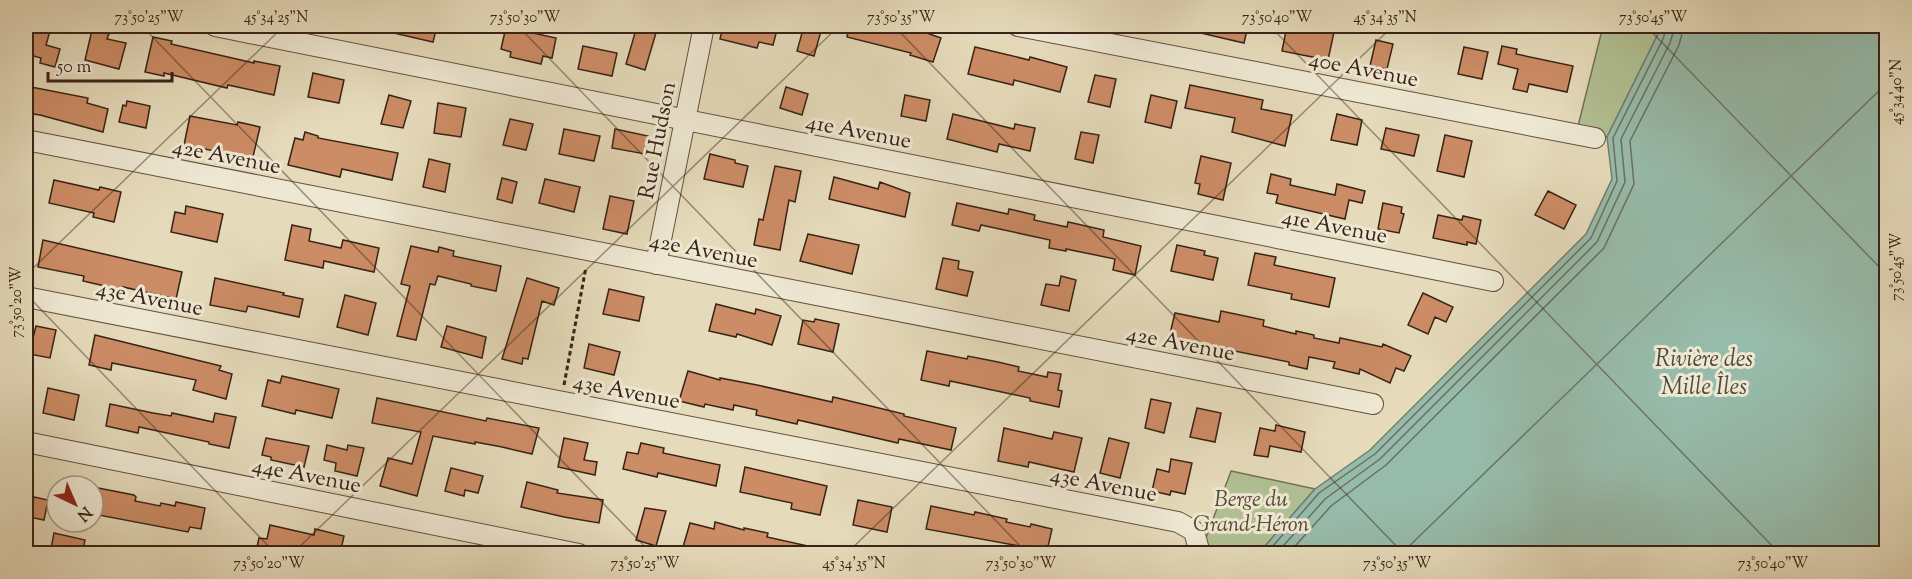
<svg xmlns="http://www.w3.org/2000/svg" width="1912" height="579" font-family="'Sorts Mill Goudy',serif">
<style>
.green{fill:#b1c093;stroke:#747254;stroke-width:1.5}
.water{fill:#97bbaa;stroke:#717e6f;stroke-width:1.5}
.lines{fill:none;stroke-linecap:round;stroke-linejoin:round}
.shore{stroke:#686f60;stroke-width:1.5}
.building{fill:#cc8c65;stroke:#382316;stroke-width:1.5}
.street-casing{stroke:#63513f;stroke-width:22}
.path{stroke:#382316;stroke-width:3;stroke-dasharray:4.5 3;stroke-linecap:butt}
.street{stroke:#eee7d2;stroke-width:20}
.ticks{fill:none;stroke:#382316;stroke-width:1.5;stroke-opacity:0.45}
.labels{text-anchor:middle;stroke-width:6;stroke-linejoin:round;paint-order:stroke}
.street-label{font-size:22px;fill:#382316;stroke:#eee7d2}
.park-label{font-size:22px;font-style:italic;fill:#564a35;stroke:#eee7d2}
.water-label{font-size:24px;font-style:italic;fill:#50493b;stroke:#eee7d2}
.neatline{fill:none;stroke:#382316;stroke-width:2}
.ticks-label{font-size:15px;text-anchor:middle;fill:#382316}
</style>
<rect width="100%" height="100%" fill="#e5daba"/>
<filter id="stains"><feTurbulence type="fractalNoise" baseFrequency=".00333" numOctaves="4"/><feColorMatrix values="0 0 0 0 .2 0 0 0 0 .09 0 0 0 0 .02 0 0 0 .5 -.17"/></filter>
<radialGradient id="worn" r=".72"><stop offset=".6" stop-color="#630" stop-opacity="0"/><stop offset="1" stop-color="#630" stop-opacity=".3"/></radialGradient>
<path class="green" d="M1603,26h59l-55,111 -31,-3z
M1231,471l84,18 -56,64 -59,1z"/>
<path class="water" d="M1662,26h224v527h-627l56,-64 55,-39 216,-216 26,-55 -5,-42z"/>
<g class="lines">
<path class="shore" d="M1266,554l53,-61 56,-39 216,-216 26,-57 -4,-43 50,-99 4,-13
M1276,554l49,-55 55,-40 217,-217 28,-60 -4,-43 49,-96 5,-17
M1288,554l43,-48 55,-41 218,-217 30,-64 -4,-43 49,-96 5,-19"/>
</g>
<path class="building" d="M26,26l24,5 -4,14 14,4 -5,18 -15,-4 1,-5 -15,-4z
M385,26h52l-4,16 -48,-11z
M637,26h21l-13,44 -19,-6z
M723,26h55l-5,19 -14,-3 -2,6 -37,-9z
M804,26l17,5 -7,25 -17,-5z
M849,26h40l28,6 1,-2 23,8 -8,24 -23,-7 1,-2 -64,-16z
M1193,26h55l-4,17 -52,-12z
M1287,26h14l33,6 -6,28 -46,-9z
M506,27l50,11 -4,20 -9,-2 -2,8 -31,-7 1,-5 -10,-3z
M92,30l17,4 -2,5 19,4 -7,26 -34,-9z
M153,37l19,4 -1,3 83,19v-2l26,5 -6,29 -46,-10 -1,3 -63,-15v3l-19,-4z
M1376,40l17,4 -6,25 -17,-3z
M583,46l34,7 -5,23 -34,-7z
M1502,46l15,3 -1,5 57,12 -6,26 -38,-8 -2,8 -14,-3 5,-20 -20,-5z
M975,47l54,13 1,-3 37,10 -7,25 -46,-12 -1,5 -45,-11z
M1464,47l24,5 -6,27 -24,-5z
M313,73l31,7 -5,23 -31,-6z
M1095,75l21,4 -6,28 -22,-5z
M1190,85l73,15 -2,9 31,6 -7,31 -53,-14 3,-14 -50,-10z
M26,86l62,12 -1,5 21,6 -5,23 -63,-17 -14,-2z
M786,87l22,7 -6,21 -22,-7z
M389,95l22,6 -8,27 -22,-4z
M905,95l25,5 -4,21 -25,-5z
M1151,95l26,6 -6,27 -26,-6z
M127,101l23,5 -4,22 -27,-6 4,-17 3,1z
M438,103l28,5 -5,29 -27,-4z
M953,114l61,15 1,-5 20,4 -5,23 -31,-7 -2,8 -50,-13z
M1337,114l25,6 -5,25 -26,-5z
M190,116l47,9 1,-3 22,5 -8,34 -22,-5v-2l-46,-9z
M510,119l23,5 -7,26 -23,-5z
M1386,128l33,7 -5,21 -33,-7z
M564,129l36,7 -6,25 -35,-7z
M615,129l33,7 -3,18 -33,-6z
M305,132l13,4v2l80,15 -6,27 -50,-11 -2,8 -52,-12 7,-27 8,2z
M1081,132l18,3 -6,28 -18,-4z
M1445,135l27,6 -8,36 -27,-6z
M710,154l25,6v3l13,3 -5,21 -39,-8z
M1201,156l30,7 -8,37 -25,-6 2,-10 -5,-1z
M429,159l21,5 -5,28 -22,-5z
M775,166l26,5 -6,31 -6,-2 -9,50 -26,-5 5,-26 4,1z
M1271,174l20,5 -1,6 45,10 2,-11 28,7 -3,12 -13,-3 -4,19 -69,-16 2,-8 -11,-2z
M834,177l44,12 2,-7 30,11 -5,24 -76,-18z
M502,178l15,4 -5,21 -15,-4z
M545,179l35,8 -6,25 -35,-9z
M54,180l45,10 1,-3 21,5 -7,30 -21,-5 1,-4 -45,-10z
M1548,191l28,14 -12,24 -29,-14z
M610,196l24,5 -7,33 -24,-5z
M957,203l51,11 1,-5 26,6 -1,5 33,7 1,-5 36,8 -1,7 38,9 -6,29 -22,-5 2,-11 -49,-10v2l-17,-3 1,-8 -69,-15 -2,6 -27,-6z
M1383,203l19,4 -1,6 3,1 -5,19 -21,-4z
M186,206l37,8 -6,28 -46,-10 4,-20 10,2z
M1438,215l24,5 1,-4 18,4 -5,24 -9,-2v3l-34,-7z
M292,225l19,4 -2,12 32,7 2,-8 36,8 -5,24 -50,-11 -1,7 -38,-8z
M808,234l51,11 -7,29 -52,-13z
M43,240l139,32 -6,27 -53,-12 -1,3 -39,-9 1,-5 -46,-9z
M1177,245l28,6 -1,4 14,3 -5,22 -42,-9z
M411,246l27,6 1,-5 15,4 -1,5 48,10 -5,25 -25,-5v-2l-33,-8 -3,9 -5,-1 -14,56 -19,-4 13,-50 -9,-2z
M1255,253l21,4 -2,8 61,13 -6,29 -38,-8 1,-5 -44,-9z
M943,258l16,3 -1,8 15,3 -6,24 -31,-7z
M1061,276l15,4 -7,31 -28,-6 5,-21 13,2z
M215,278l69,15 -1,2 20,4 -4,18 -51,-11 -2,6 -36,-7z
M527,278l32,10 -5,17 -12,-4 -14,58 -5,-1 -1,6 -20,-5z
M609,289l35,8 -5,24 -36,-7z
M1423,293l30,14 -7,15 -11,-5 -7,17 -20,-9z
M345,295l31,8 -8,32 -31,-8z
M716,304l39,10 1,-5 25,7 -9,29 -35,-11 -1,3 -27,-6z
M1221,311l43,9 -1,6 33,8v-3l18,4v3l25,5 1,-5 42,9 1,-3 28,12 -7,15 -8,-3 -6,15 -30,-14 -1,5 -26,-6 2,-6 -26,-5 -2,12 -18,-4v-3l-120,-24 6,-25 44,9z
M815,319l24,5 -6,28 -35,-8 5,-24 11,2z
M36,326l20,4 -6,28 -21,-4z
M447,326l39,11 -4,21 -41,-11z
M95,335l126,31 -2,4 13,4 -6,25 -33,-9 3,-10 -84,-17 -1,7 -22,-5z
M589,344l31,8 -6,23 -30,-7z
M927,351l40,8 1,-3 30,6 21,5 -1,4 29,6 1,-5 13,2 -3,16 4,1 -3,16 -29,-6v-3l-80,-17 -1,5 -28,-6z
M688,371l32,9v-2l37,7 75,17 1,-5 71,17v2l52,12 -5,22 -52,-11 -1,4 -100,-23 -1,4 -41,-9 1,-5 -23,-5 -1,5 -28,-6 -1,3 -25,-6z
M282,376l57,13 -7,29 -36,-8 -1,4 -33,-8 6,-26 12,3z
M48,388l31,7 -5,25 -31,-7z
M377,398l109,23 1,-3 52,10 -7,26 -30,-7 -27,-5v2l-42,-8 -16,60 -37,-10 8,-28 24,6 9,-32 -49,-9z
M1151,399l20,4 -7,30 -19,-5z
M110,404l43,9 18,3 1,-3 41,9 2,-9 21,4 -7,31 -20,-4v-2l-70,-15 -1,6 -32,-7z
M1197,408l24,5 -6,29 -25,-5z
M1276,425l29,7 -4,20 -31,-6 -2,11 -14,-2 6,-27 15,3z
M1004,428l48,11 2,-7 28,6 -8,34 -45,-10 -1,5 -30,-6z
M266,438l43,8 -5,21 -33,-7v-3l-9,-2z
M564,438l24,5 -4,17 13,2 -2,13 -37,-8z
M1109,438l20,5 -9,35 -20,-5z
M641,443l23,5 -1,5 57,12 -4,21 -58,-13 -1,4 -34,-8 4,-17 11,2z
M327,445l20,5 1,-5 16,3 -7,28 -22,-5 1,-8 -12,-3z
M1171,459l21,4 -7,31 -14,-3 -1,4 -18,-4 5,-22 12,3z
M745,467l82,19 -7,29 -29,-6 1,-6 -52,-11z
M451,468l32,8 -5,17 -13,-3 -1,6 -19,-5z
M527,482l31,8 -1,3 46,7 -4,23 -35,-6 -43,-10z
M93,487l41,8 2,2 -1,4 25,5 1,-3 14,3 1,-4 29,6 -4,21 -11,-2 -2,5 -95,-18z
M34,497l14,3 -4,20 -15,-3z
M858,500l34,7 -5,25 -34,-7z
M931,506l43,9 1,-3 32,7 -1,3 24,5 1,-3 21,5 -5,22 -121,-22z
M645,508l21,3 -10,35 -20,-6z
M715,522l29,8v-2l24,5 -1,4 50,11 -1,6h-102l-31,-7 7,-24 24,6z
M270,525l44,10 1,-6 29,7 -4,18h-72l-12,-3 3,-13 8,1z
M54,533l31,7 -3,14h-32z"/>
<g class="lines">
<g class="street-casing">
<path id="street" d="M215,26l1278,255
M1018,26l577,112
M26,140l1347,264
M656,264l48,-238
M26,297l1152,225 16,9 6,23
M26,442l553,112"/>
</g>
<path class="path" d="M564,385l22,-118"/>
<use href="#street" class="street"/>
</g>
<path class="ticks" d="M142,26l510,528M518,26l510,528M894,26l510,528M1270,26l510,528M1646,26l240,248M26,275l258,-249M26,294l250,260M292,554l547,-528M846,554l547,-528M1401,554l485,-470"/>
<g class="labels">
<g class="street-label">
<text transform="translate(1364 68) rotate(11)" y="8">40e Avenue</text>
<text transform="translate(859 130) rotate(11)" y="8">41e Avenue</text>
<text transform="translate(656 140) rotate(-79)" y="8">Rue Hudson</text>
<text transform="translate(227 155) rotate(11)" y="8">42e Avenue</text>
<text transform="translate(1335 225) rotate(11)" y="8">41e Avenue</text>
<text transform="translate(704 249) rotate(11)" y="8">42e Avenue</text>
<text transform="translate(150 297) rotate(11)" y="8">43e Avenue</text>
<text transform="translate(1181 342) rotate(11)" y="8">42e Avenue</text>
<text transform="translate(627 390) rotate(11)" y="8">43e Avenue</text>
<text transform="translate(307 474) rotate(11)" y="8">44e Avenue</text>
<text transform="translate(1104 483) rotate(11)" y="8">43e Avenue</text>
</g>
<g class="park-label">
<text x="1251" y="506">Berge du<tspan x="1251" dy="25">Grand-Héron</tspan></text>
</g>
<g class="water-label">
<text x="1704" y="366">Rivière des<tspan x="1704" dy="28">Mille Îles</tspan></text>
</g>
</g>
<rect width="1912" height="579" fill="none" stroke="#e5daba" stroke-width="66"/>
<g transform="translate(75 504) rotate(136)"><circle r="28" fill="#eee7d2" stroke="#a59987" stroke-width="1.5"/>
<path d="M0-4.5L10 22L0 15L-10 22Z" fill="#8f2418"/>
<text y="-9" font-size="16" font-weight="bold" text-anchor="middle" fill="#382316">N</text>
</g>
<path d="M48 72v9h124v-9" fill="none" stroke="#382316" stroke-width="3"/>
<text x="57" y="72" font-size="18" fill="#382316" stroke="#eee7d2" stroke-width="4.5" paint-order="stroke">50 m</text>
<rect x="33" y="33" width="1846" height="513" class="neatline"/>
<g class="ticks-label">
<text x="149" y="22">73°50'25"W</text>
<text x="276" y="22">45°34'25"N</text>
<text x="525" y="22">73°50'30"W</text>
<text x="901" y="22">73°50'35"W</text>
<text x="1277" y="22">73°50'40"W</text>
<text x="1385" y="22">45°34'35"N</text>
<text x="1653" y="22">73°50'45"W</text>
<text transform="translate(1896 92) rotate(-90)" y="5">45°34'40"N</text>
<text transform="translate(1896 267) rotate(-90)" y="5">73°50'45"W</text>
<text transform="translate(16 302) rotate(-90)" y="5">73°50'20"W</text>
<text x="269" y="568">73°50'20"W</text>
<text x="645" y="568">73°50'25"W</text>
<text x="854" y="568">45°34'35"N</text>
<text x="1021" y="568">73°50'30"W</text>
<text x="1397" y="568">73°50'35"W</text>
<text x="1773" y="568">73°50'40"W</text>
</g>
<rect width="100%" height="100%" filter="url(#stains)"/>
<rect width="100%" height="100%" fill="url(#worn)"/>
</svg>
